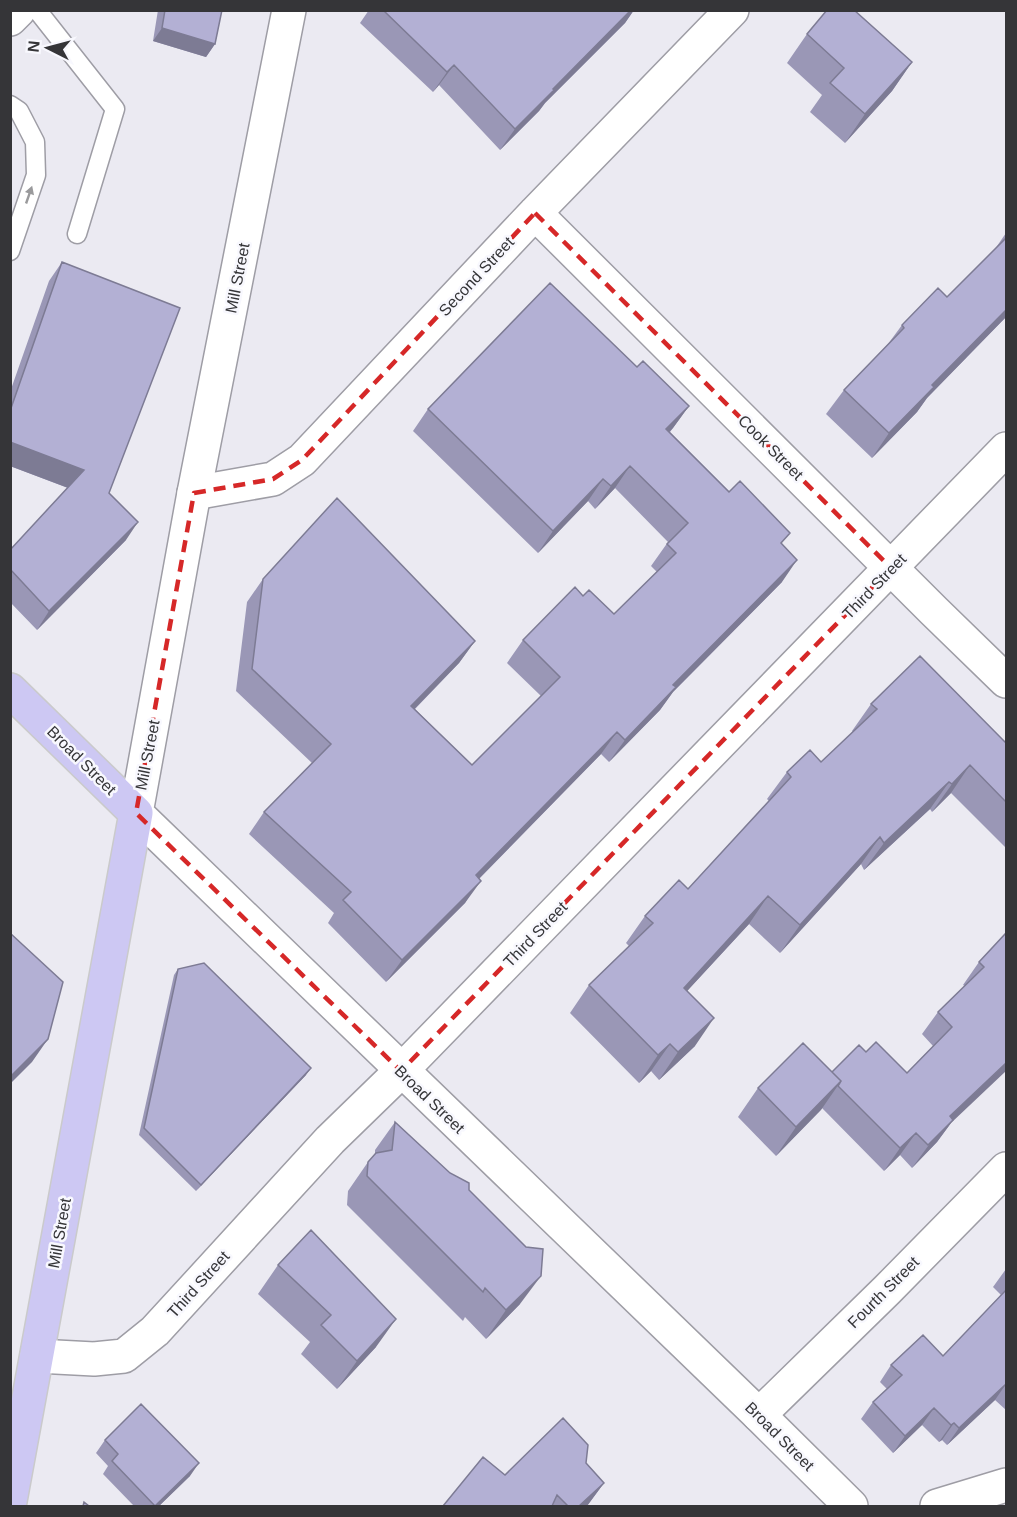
<svg xmlns="http://www.w3.org/2000/svg" width="1017" height="1517" font-family="Helvetica,sans-serif">
<style>
.lines{fill:none;stroke-linecap:round;stroke-linejoin:round}
.lane-casing{stroke:#9e9da5;stroke-width:21}
.street-casing{stroke:#9e9da5;stroke-width:36}
.secondary-casing{stroke:#9e9da5;stroke-width:36}
.primary-casing{stroke:#cacacb;stroke-width:36}
.lane{stroke:#fff;stroke-width:18}
.street{stroke:#fff;stroke-width:33}
.secondary{stroke:#fff;stroke-width:33}
.primary{stroke:#cdc8f3;stroke-width:33}
.wall{fill:#9a97b6}
.shaded-wall{fill:#7d7b94}
.building{fill:#b3b0d4;stroke:#7d7b94;stroke-width:1.5}
.oneway{fill:#9a9a9c}
.marked{fill:none;stroke:#d62828;stroke-width:4.5;stroke-dasharray:12 8;stroke-linejoin:round}
.labels{text-anchor:middle;stroke-width:5;stroke-linejoin:round;paint-order:stroke}
.street-label{font-size:16px;fill:#353538;stroke:#f8f8fe}
</style>
<rect width="100%" height="100%" fill="#ebeaf2"/>
<g class="lines">
<g class="lane-casing">
<path id="lane" d="M37,10l78,99 -38,125
M10,105l9,6 16,31 1,33 -26,76"/>
</g>
<g class="street-casing">
<path id="street" d="M535,213l399,398 72,70
M194,493l79,-14 29,-19 233,-247 197,-203
M37,1356l57,3 30,-3 31,-25 175,-191 71,-69 605,-622
M759,1415l128,-125 119,-121"/>
</g>
<g class="secondary-casing">
<path id="secondary" d="M289,10l-95,483 -58,320 623,602 92,91
M10,19l9,-9
M937,1506l69,-21"/>
</g>
<g class="primary-casing">
<path id="primary" d="M10,690l126,123 -126,688"/>
</g>
<use href="#lane" class="lane"/>
<use href="#street" class="street"/>
<use href="#secondary" class="secondary"/>
<use href="#primary" class="primary"/>
</g>
<path class="wall" d="M158,10h64l-7,34 -9,13 -53,-16z
M369,10h265l-9,13 -80,80 -6,8 -39,39 -61,-65 -6,7 -73,-69z
M807,34l105,28 -20,29 -47,52 -35,-31 12,-17 -35,-32z
M1006,233v84l-79,81 -10,14 -45,46 -46,-44 18,-24 44,-46 14,-19 45,-28 48,-48z
M62,262l47,231 17,47 -89,90 -27,-28v-52l58,-62 -58,-22v-74l39,-111z
M637,367l52,39 -19,26 112,112v38l-109,110 -13,18 -51,52 -8,-8 -122,125 -14,24 -79,79 -58,-59 6,-10 -85,-79 15,-22 48,-49 -76,-72 11,-89 16,-23 212,62 -16,22 -44,46 57,56 69,-69 -34,-33 16,-23 60,-44 31,18 43,-42 -6,-6 17,-24 -53,-54 -20,21 -7,-8 -50,52 -125,-122 15,-22z
M871,704l135,39v105l-55,-55 -19,19 -2,-3 -66,61 -3,-6 -81,89 -31,-29 -62,67 8,55 -36,34 -8,-9 -12,12 -69,-70 19,-28 40,-39 -3,-3 19,-27 43,-27 81,-88 -2,-2 20,-27 34,-10 32,-30 -1,-1z
M1006,933l-55,190 -14,19 -25,26 -12,-13 -16,16 -62,-63 -46,48 -38,-39 20,-29 74,-16 34,-20 41,21 26,-27 -11,-12 16,-22 27,-26 -2,-1 16,-23z
M178,969l128,106 -110,116 -57,-56 35,-160z
M395,1122l55,51 19,17 51,114 -34,35 -21,-22 -2,4 -116,-116 1,-14 20,-29 7,-7v-5z
M278,1265l98,82 -39,42 -36,-35 9,-12 -52,-48z
M1006,1269v141l-11,-10 -48,45 -5,-5 -3,2 -17,-17 -29,28 -32,-34 12,-17 14,-13 -7,-7 11,-17 52,-9 58,-61 -8,-8z
M105,1440l85,36 -31,30h-25l-31,-32 5,-8 -12,-13z
M586,1463l18,20 -17,23h-144l62,-31z"/>
<path class="shaded-wall" d="M631,10h3l-9,13 -80,80 -6,8 -39,39 15,-21 38,-40z
M162,28l53,16 -9,13 -53,-16z
M912,62l-20,29 -47,52 20,-29z
M454,65l-15,20 -6,7 14,-20z
M1006,310v7l-79,81 -10,14 -45,46 17,-25 43,-48z
M689,406l-16,22 -22,23 15,-22z
M10,442l74,28 -13,19 -61,-23z
M630,466l-15,22 -20,21 16,-23z
M603,479l-15,22 -50,52 15,-22z
M138,522l-12,18 -89,90 12,-19z
M797,560l-15,22 -109,110 -13,18 -51,52 16,-22 48,-55z
M475,641l-16,22 -63,65 15,-22z
M617,732l-16,22 -141,144 16,-23z
M970,765l-19,28 -19,19 20,-28z
M949,782l-19,27 -66,61 20,-27z
M880,837l-19,27 -81,89 20,-28z
M481,881l-16,22 -79,79 16,-22z
M768,896l-19,28 -84,91 19,-27z
M714,1018l-19,28 -36,34 19,-28z
M48,1039l-16,23 -22,22v-7z
M670,1044l-19,27 -12,12 19,-28z
M1006,1063v8l-55,52 -14,19 -25,26 38,-52z
M311,1068l-5,7 -110,116 5,-6z
M841,1081l-20,29 -45,46 20,-29z
M916,1133l-16,22 -16,16 16,-23z
M541,1276l-21,28 -34,35 20,-29z
M396,1319l-20,28 -39,42 20,-28z
M1006,1384l-11,16 -48,45 12,-17z
M934,1408l-12,17 -29,28 12,-17z
M954,1423l-12,17 -3,2 12,-17z
M199,1463l-9,13 -31,30h-4z
M604,1483l-17,23h-8z"/>
<path class="building" d="M165,10h57l-7,34 -53,-16z
M383,10h248l-78,79 1,1 -39,39 -61,-64 -7,7z
M827,10h27l58,52 -47,52 -35,-31 14,-15 -37,-34z
M1006,238v72l-74,75 2,2 -45,46 -45,-43 60,-62 -2,-3 36,-37 9,9z
M62,262l118,46 -71,185 29,29 -89,89 -39,-42v-19l74,-80 -74,-28v-31z
M550,283l87,84 6,-6 46,45 -23,23 63,63 11,-11 50,52 -9,10 16,17 -124,125 3,2 -51,53 -8,-8 -141,143 5,6 -79,79 -59,-60 8,-8 -87,-80 67,-68 -79,-75 11,-90 74,-81 138,143 -64,65 61,59 88,-88 -37,-37 52,-53 8,9 6,-6 25,24 62,-61 -9,-9 21,-21 -58,-57 -19,20 -8,-7 -50,52 -125,-122z
M920,656l86,87v59l-36,-37 -18,19 -3,-2 -65,61 -4,-6 -80,88 -32,-29 -84,92 30,30 -36,34 -8,-8 -12,11 -69,-70 64,-62 -8,-7 34,-36 9,9 103,-112 -4,-5 23,-22 11,12 56,-53 -6,-5z
M10,933l53,49 -15,57 -38,38z
M1006,933v130l-56,53 3,4 -25,25 -12,-12 -16,15 -62,-62 3,-5 -9,-9 27,-27 7,7 10,-10 31,31 45,-46 -14,-15 46,-45 -5,-5z
M204,963l107,105 -110,117 -57,-57 34,-159z
M803,1043l38,38 -45,46 -38,-39z
M395,1122l55,51 19,10v7l57,57 17,2 -2,27 -35,34 -21,-22 -2,4 -116,-116 1,-14 8,-9 16,-3z
M311,1230l85,89 -39,42 -36,-36 10,-10 -53,-50z
M1006,1290v94l-47,44 -5,-5 -3,2 -17,-17 -29,28 -32,-34 29,-27 -11,-10 32,-30 20,21z
M141,1404l58,59 -44,43 -43,-45 6,-7 -13,-14z
M563,1418l25,27 -2,18 18,20 -25,23h-11l-11,-11 -5,11h-109l40,-49 22,18z
M84,1502l5,4h-6z"/>
<defs><path id="oneway-solid" d="M-6-.8H1V-3.2L6.5 0L1 3.2V.8H-6Z" transform="scale(1.5)"/></defs>
<use class="oneway" href="#oneway-solid" transform="translate(29 195) rotate(-71)"/>
<path class="marked" d="M535,213l356,355 -490,503 -265,-258 58,-320 79,-14 29,-19z"/>
<g class="labels">
<g class="street-label">
<text transform="translate(476 276) rotate(-47)" y="6">Second Street</text>
<text transform="translate(237 278) rotate(-79)" y="6">Mill Street</text>
<text transform="translate(771 447) rotate(45)" y="6">Cook Street</text>
<text transform="translate(874 586) rotate(-46)" y="6">Third Street</text>
<text transform="translate(147 755) rotate(-79)" y="6">Mill Street</text>
<text transform="translate(82 760) rotate(45)" y="6">Broad Street</text>
<text transform="translate(535 934) rotate(-46)" y="6">Third Street</text>
<text transform="translate(430 1099) rotate(44)" y="6">Broad Street</text>
<text transform="translate(59 1233) rotate(-80)" y="6">Mill Street</text>
<text transform="translate(198 1284) rotate(-48)" y="6">Third Street</text>
<text transform="translate(883 1292) rotate(-45)" y="6">Fourth Street</text>
<text transform="translate(780 1436) rotate(45)" y="6">Broad Street</text>
</g>
</g>
<rect width="1017" height="1517" fill="none" stroke="#353538" stroke-width="24"/>
<g transform="translate(48 48) rotate(276)" stroke="#f8f8fe" stroke-width="4.5" paint-order="stroke">
<path d="M0-4.5L10 22L0 15L-10 22Z" fill="#353538"/>
<text y="-9" font-size="16" font-weight="bold" text-anchor="middle" fill="#353538">N</text>
</g>
</svg>
